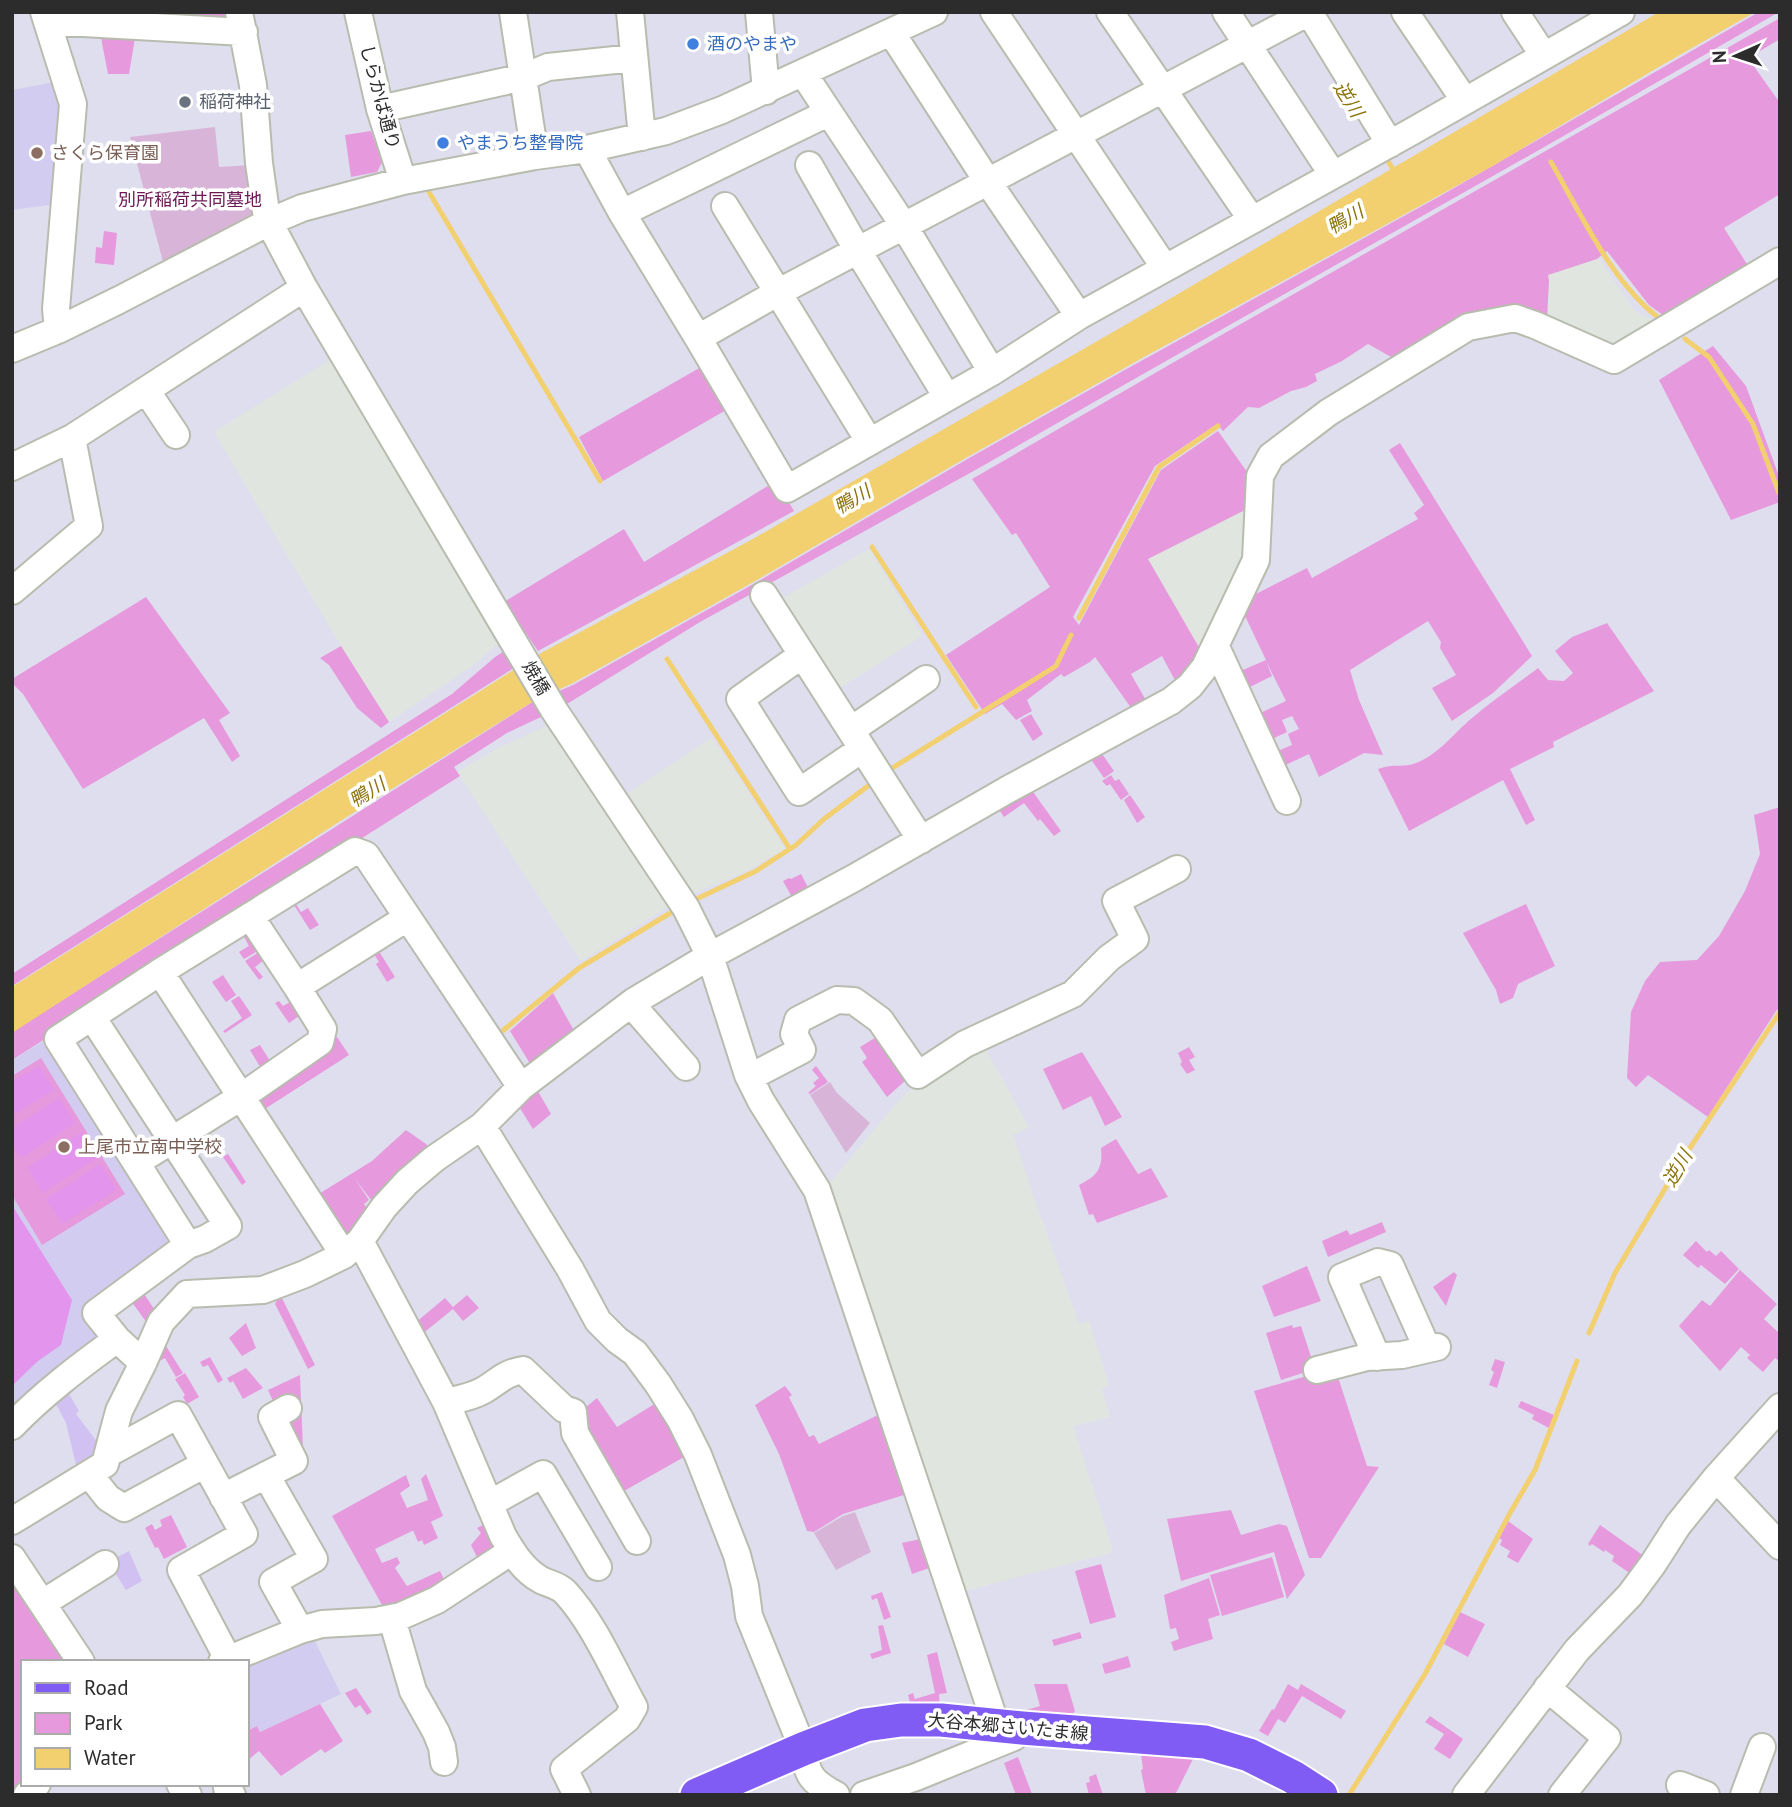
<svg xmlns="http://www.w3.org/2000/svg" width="1792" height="1807" font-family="'PT Sans','Noto Sans JP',sans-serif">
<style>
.industrial{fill:#e0e6df}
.education{fill:#d2cdf0}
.green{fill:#e699dc}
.sand{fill:#d1c1f3}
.cemetery{fill:#d8b5d8}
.pitch{fill:#e395ed}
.water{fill:#f2cf6f}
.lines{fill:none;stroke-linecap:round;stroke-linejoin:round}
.stream{stroke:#f2cf6f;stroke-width:5}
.minor-casing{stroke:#b8bcae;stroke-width:30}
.major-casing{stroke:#fff;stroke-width:37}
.minor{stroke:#fff;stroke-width:26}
.major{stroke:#805cf4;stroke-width:33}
.shop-dot{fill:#3f7fe0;stroke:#fff;stroke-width:2.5}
.worship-dot{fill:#6b7280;stroke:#fff;stroke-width:2.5}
.education-dot{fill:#8d6e63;stroke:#fff;stroke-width:2.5}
.labels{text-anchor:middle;stroke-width:7;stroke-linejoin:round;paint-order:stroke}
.shop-label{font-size:18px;fill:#366cbe;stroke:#fff;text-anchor:start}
.street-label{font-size:18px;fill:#2c2c2c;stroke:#fff}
.worship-label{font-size:18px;fill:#5b616d;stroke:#fff;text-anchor:start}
.education-label{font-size:18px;fill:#785e54;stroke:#fff;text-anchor:start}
.park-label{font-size:18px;fill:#6c1956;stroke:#fff}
.water-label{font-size:19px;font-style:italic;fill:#8c740b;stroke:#fff}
</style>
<rect width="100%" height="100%" fill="#dfdeee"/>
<path class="industrial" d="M1598,258l37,53 27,14 -50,26 -65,-31 2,-40 -1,-5z
M333,358l166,285 -28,24 -82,55 -48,-76 -127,-214z
M1249,508l1,50 -46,98 -57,-97z
M869,549l53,87 -87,55 -59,-89z
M554,723l117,182 -90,56 -124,-189 41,-24z
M712,737l73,112 -42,24 -52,21 -67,-98z
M981,1041l48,86 -16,8 28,84h1l37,105 10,-3 20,64 -7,4 8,28 -37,9 40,124 -3,3 -142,37 -8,-4 -136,-396 77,-92 24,-20z"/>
<path class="education" d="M59,81l7,22 -9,101 -45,6v-120z
M47,1039l124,196 -2,14 -87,59 19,29 -89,76v-353z
M312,1635l29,59 -81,38 -3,-6 -10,5v-69z"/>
<path class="green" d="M53,12h176l3,13z
M1759,12h20l-219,126 -431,244 -150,86 -279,154 -133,82 -8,-13 14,-6 184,-103 214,-125 152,-86 319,-176z
M1780,18v21l-32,19 32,45v91l-56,34 28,44 -82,48 -21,-15 -42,-54 -10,8 -49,16 1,5 -2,40 -154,38 -25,-14 -26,17 -27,13 2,7 -11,6 -15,4 -32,17 -11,-1 -25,24 -6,-7 -62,42 -82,151 6,8 82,-155 57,-39 32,45 -1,32 -101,51 56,97 -26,30 -16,-30 -31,18 17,30 -14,8 -39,-55 -5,5 -26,15 -3,-3 -34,26 5,11 -16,9 -14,-16 -17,10 -39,-59 104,-68 -34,-54 -4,2 -40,-56 216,-125z
M101,31l35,1 -7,42h-21l-6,-31z
M371,131l11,31 -5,10 -26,5 -6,-42z
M104,231l13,2 -3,32 -19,-2 1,-16 6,1z
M1713,346l33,40 34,93v23l-49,18 -72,-140z
M708,363l25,43 -130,75 -24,-44z
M1400,443l132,213 -39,37 -41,28 -20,-33 24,-13 -16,-27 1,-6 -13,-21 -78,49 9,30 24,55 -19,-2 -45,24 -10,-23 -30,14 -6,-15 19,-8 -4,-11 11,-5 -7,-13 -10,4 5,12 -19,9 -12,-26 30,-14 -20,-40 6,15 -28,14 -8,-17 30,-13 -20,-42 -5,-3 5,-16 61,-31 5,10 106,-59 -4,-6 10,-8 -35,-55z
M776,481l18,30 -256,140 -34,-49 120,-73 20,33z
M146,597l84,116 -11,7 21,36 -8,6 -28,-44 -121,71 -60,-95 -11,-11v-4z
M1607,623l47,68 -101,51 1,5 -44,22 25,51 -9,5 -23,-45 -94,51 -31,-62c15,-6 27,-1 38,-6 23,-9 37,-29 56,-45 21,-18 44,-33 66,-50l10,12 16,1 9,-8 -18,-22 17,-14z
M341,646l48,76 -8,6 -24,-20 -28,-43 -9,-7z
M506,650l8,18 -502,318v-12l440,-280 43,-37z
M534,701l9,15 -36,17 -53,34 6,9 -448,284v-28z
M1031,714l12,20 -10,7 -13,-21z
M1100,751l14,20 -10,7 -14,-20z
M1111,775l4,6 4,-2 10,15 -8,6 -11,-16 -3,2 -5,-5z
M1031,789l30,42 -7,5 -14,-17 -2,2 -14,-18 -20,14 -8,-12z
M1130,795l15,22 -8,6 -13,-23z
M1780,807v200l-4,4 -68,106 -60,-42 -12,12 -9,-9 4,-66 14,-31 15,-19 37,-2 22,-24 26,-45 15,-37 -6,-39z
M801,874l10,19 -17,8 -11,-20 6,-3 2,1z
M294,901l7,11 7,-4 11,17 -9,5 -16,-25 -18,12 -1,-2z
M1526,904l29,62 -37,18 -5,14 -13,6 -4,-14 -33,-57z
M247,932l14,17 -17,10 -5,-7 10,-6 -6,-11z
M377,948l18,29 -8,5 -11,-18 3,-2 -7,-11z
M262,950l5,8 -12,9 8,10 -4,3 -14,-19z
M223,975l13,20 -10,7 -14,-20z
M553,993l24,43 -43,34 -24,-39z
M239,996l13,19 -27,18 -2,-2 19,-13 -11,-17z
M279,1001l4,5 7,-4 9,14 -10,7 -14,-20z
M883,1033l23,47 -19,17 -25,-35 5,-4 -7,-11z
M337,1037l12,18 -89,57 -10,-15z
M260,1045l12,19 -10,6 -12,-20z
M1189,1047l6,10 -6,3 6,10 -8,4 -7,-10 2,-2 -4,-9z
M1082,1052l40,65 -17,9 -14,-30 -28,14 -20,-41z
M41,1058l84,136 -83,51 -30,-50v-119z
M816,1066l12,16 -18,12 -2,-1 8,-7 -3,-3 6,-5 -7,-8z
M535,1086l16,28 -18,15 -17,-27z
M406,1130l20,14 7,8 -58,53 -20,-26 14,21 -5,4 5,7 -18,30 -37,-44 58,-36z
M1116,1139l22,35 13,-6 17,29 -71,26 -4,-9 -4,1 -10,-30c18,-9 24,-16 22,-37z
M228,1154l18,28 -4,3 -19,-28z
M1382,1222l4,10 -58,25 -6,-16 25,-11 3,5z
M1696,1241l11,11 2,-2 7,6 5,-5 18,18 -14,15 -24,-19 -3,3 -15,-13z
M1307,1266l14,35 -47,16 -12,-31z
M1740,1270l37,34 -13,15 16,15v28l-5,-4 -12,14 -16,-14 3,-3 -9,-8 -21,24 -41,-45 23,-26 8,6z
M1454,1272l3,3 -11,31 -13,-19z
M142,1291l17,25 -11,18 -5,-7 4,-4 -16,-22z
M280,1294l35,71 -7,4 -33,-65z
M467,1295l12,13 -16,13 -10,-12 -32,26 -6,-12 30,-25 8,9z
M246,1323l10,25 -14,8 -13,-18z
M1292,1325l1,3 8,-2 14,43 -34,11 -15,-47z
M161,1338l22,35 -7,4 -11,-19 -17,9z
M210,1357l13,23 -5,3 -10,-18 -5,2 -3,-5z
M1495,1359l10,3 -8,26 -8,-3 5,-13 -3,-2z
M246,1368l17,20 -20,11 -10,-18 -3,2 -3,-5z
M1335,1368l32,98 12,1 -58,91h-12l-55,-167z
M185,1373l14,24 -12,7 -4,-7 2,-2 -10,-16z
M300,1375l3,74 4,5 -8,5 -31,-69z
M785,1386l7,9 -3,2 20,40 5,-2 5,9 63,-31 28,80 -67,21 -29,18 -7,-1 -28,-77 -24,-49z
M597,1398l20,29 44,-27 30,53 -74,42 -37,-83z
M1521,1401l33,14 -5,13 -17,-9 2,-4 -16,-8z
M426,1474l17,42 -68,33 7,14 15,-6 3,6 -5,5 12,18 33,-15 6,13 -60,28 -54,-96 74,-41 4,11 -10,7 7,15 21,-8 -7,-21z
M1231,1510l10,25 38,-11 8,2 18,49 -18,24 -13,-47 -93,29 -14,-62z
M171,1515l16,32 -23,12 -6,-12 -3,1 -10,-20 7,-4 3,6 7,-4 -2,-6z
M1508,1521l25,18 -15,24 -11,-6 3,-6 -10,-6 2,-5 -3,-2z
M431,1522l7,16 -14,7 -2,-5 -4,2 -5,-12z
M489,1522l10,24 -20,15 -8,-16 10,-12 -4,-5z
M1600,1525l44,31 -13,18 -19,-13 2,-5 -9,-6 -1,2 -12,-8 -2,2 -2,-2z
M925,1538l10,28 -23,8 -10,-31z
M1272,1557l12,40 -62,19 -12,-41z
M1101,1564l15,53 -26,7 -15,-53z
M21,1578l51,84h-49v122l-7,11h-4v-210z
M1209,1578l11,37 -12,4 5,20 -39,12 -3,-9 8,-3 -3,-11 -6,1 -6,-34z
M882,1592l9,25 -7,3 -7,-22 -5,2 -1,-4z
M1460,1612l25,12 -17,33 -24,-13z
M883,1625l8,28 -19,6 -2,-5 12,-4 -4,-24z
M1080,1632l2,6 -28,8 -2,-6z
M937,1652l10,41 -8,1 1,16h-28l-4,-15 5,-2 2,6 20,-6 -8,-38z
M1128,1656l3,11 -26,7 -3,-10z
M1034,1684h33l8,27 -9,11 -56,-7 30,-9z
M1288,1684l10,6 3,-6 45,27 -5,8 -39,-23 -17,27 -7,-4 -10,17 -9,-5 13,-22 2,1z
M356,1688l16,24 -5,3 -7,-10 -5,3 -10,-15z
M320,1704l23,37 -18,12 -4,-4 -40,27 -22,-25 -11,9 -1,-1v-28l10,-5 3,6z
M1430,1716l33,23 -13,20 -16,-10 10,-15 -19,-12z
M1140,1747l56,6 -21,42 -8,-2 -21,2 -5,-25 2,-1z
M1018,1757l14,37 -1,1h-15l-12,-32z
M1096,1774l7,21h-14l-3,-12 4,-1 -1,-5z"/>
<path class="sand" d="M65,1387l14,24 -3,3 28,37 -26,22 -12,-50 -13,-25z
M129,1551l13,30 -16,9 -18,-28z"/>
<path class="cemetery" d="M215,127l4,40 32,-2 5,49 -93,48 -33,-125z
M830,1082l7,11 33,30 -24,30 -36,-58z
M855,1512l16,40 -35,18 -22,-37 29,-17z"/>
<path class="pitch" d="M39,1066l15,24 -42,26v-34z
M59,1098l16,25 -54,35 -9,-13v-17z
M81,1133l16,25 -54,35 -16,-25z
M100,1164l17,26 -55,34 -16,-25z
M12,1205l60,95 -11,45 -23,16 -26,25z"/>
<path class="water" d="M1659,12h96l-98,56 -166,99 -347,190 -187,106 -200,117 -184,103 -39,18 -189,117 -333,215v-46l503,-318 28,-17 208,-112 369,-212z"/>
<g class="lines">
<path class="stream" d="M1384,154l11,19
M1551,162c29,50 61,121 108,156
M426,187l174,294
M1685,339l24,18 44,67 26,69
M872,547l104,160
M1079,618l80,-151 59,-41
M667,659l123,190
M886,772l170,-106 15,-31
M692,901l64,-30 40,-26 28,-26 52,-39
M500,1033l79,-65 98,-59
M1589,1333l26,-60 67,-113 98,-148
M1349,1795l76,-121 85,-161 25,-43 42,-109"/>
<g class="minor-casing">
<path id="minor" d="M44,12l29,92 -17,205 2,21
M239,12l14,73 6,78 7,49 3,10 35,66 250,422 132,198 24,48 38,119 13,26 56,89 179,535
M358,12l22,97 23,72
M513,12l22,144
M630,12l12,125
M759,12l7,79
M994,12l171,256
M1110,12l142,208
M1226,12l107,163
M1309,12l81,132
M1405,12l60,89
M1515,12l29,44
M47,21l197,11
M891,32l97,150 91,134
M803,73l101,153 88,146
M380,109l144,-32 24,-10 86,-9
M587,149l35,64 76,125 89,151 205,-117 87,-56 332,-184 210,-120
M809,165l49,86 89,146
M725,206l144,235
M622,213l206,-100
M698,338l79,-45 532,-281
M12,349l46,-19 61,-30 150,-78 33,-14 101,-27 132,-25 52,-7 79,-18 56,-21 212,-98
M146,390l30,45
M12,467l60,-29 232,-150
M12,591l77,-65 -17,-88
M764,595l157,245
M1216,647l71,154
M802,655l-62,44 59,93 63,-43
M851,730l75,-51
M160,972l184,283
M297,987l110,-69
M631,1004l55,63
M92,1017l136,209 -23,13 -17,6
M748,1075l10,-2 44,-23 -8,-16 4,-14 39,-20 17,1 26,19 38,55 47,-31 108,-50 36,-36 26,-19 -19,-38 61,-32
M482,1126l88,143 28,52 19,19 18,13 23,31 22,35 18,36 39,100 8,31 4,30 54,133c4,27 9,33 33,46
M137,1162l104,-65 79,-55 3,-13 -26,-42 -47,-71
M360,1241l86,161 57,134c10,17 20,34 38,44 8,4 17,5 24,12 28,30 48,77 69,115l-7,12 -63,50 13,26
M1377,1357l-35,-80 36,-15 12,3 37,83
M143,1363l-26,-24 -21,-26 92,-68 -130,-206 102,-67 195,-121 11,4 155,232
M1317,1370l50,-13 35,-2 35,-8
M446,1402c13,-3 26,-5 38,-12 15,-9 21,-17 39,-20l41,39 9,3 2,21 62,108
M12,1426c32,-33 68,-60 105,-87
M109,1453l69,-38 66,119 -63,36 47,89
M89,1474l19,24 16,10 81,-44
M266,1475l48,84 -41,23 27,48
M1716,1478l64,68
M223,1497l71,-36 -22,-44 16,-9
M489,1504l54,-30 55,93
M12,1521l93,-57 14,-53 24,-48 18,-41 26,-28 76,-4 42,-16 39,-19 16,-14 24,-34 23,-25 27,-23 48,-33 39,-39 112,-85 77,-46 144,-78 153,-88 164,-89 19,-15 15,-19 51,-107 4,-84 11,-20 58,-44 139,-85 47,-9 20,7 79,35 166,-99
M12,1558l69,104
M43,1603l62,-39
M392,1619l21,72 23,41 6,15 2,15
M222,1662l78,-32 22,-6 54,-3 25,-5 36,-16 75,-49
M1547,1688l60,50 -45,57
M180,1784l8,11
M1680,1785l26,10
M227,1788l5,7
M27,1795l10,-11
M864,1795l52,-18 98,-40 8,-9
M1466,1795l111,-145 53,-55 23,-31 25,-39 38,-47 64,-71
M1744,1795l18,-48"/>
</g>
<g class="major-casing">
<path id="major" d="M697,1795l106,-46 62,-24 36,-5h40l81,8 183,14 44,13 44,22 28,18"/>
</g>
<use href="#minor" class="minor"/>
<use href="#major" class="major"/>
</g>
<g class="shop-dot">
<circle cx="693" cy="44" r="7"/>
<circle cx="443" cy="143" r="7"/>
</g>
<circle class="worship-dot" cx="185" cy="102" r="7"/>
<g class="education-dot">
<circle cx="37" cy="153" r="7"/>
<circle cx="64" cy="1147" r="7"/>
</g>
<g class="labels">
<g class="shop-label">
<text x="707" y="50">酒のやまや</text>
<text x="457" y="149">やまうち整骨院</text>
</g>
<g class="street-label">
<text transform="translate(380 97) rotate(75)" y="6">しらかば通り</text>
<text transform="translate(536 678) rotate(60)" y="6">焼橋</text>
<text transform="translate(1008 1727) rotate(5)" y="6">大谷本郷さいたま線</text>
</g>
<g class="worship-label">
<text x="199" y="108">稲荷神社</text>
</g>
<g class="education-label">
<text x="51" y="159">さくら保育園</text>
<text x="78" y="1153">上尾市立南中学校</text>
</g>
<g class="park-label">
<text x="190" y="206">別所稲荷共同墓地</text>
</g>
<g class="water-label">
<text transform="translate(1349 99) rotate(58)" y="7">逆川</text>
<text transform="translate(1345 219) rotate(-30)" y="7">鴨川</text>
<text transform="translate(852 499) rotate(-30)" y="7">鴨川</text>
<text transform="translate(367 792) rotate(-32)" y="7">鴨川</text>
<text transform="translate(1677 1168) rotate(-59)" y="7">逆川</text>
</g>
</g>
<rect width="1792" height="1807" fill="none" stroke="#2c2c2c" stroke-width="28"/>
<rect x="21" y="1660" width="228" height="126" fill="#ffffff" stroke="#ababab" stroke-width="2"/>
<rect x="35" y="1683" width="35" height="10" fill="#805cf4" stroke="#ababab" stroke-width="2"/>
<text x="84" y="1695" font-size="21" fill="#2c2c2c">Road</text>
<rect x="35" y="1713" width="35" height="21" fill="#e699dc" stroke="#ababab" stroke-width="2"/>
<text x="84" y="1730" font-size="21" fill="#2c2c2c">Park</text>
<rect x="35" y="1748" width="35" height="21" fill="#f2cf6f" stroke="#ababab" stroke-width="2"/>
<text x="84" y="1765" font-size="21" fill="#2c2c2c">Water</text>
<g transform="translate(1736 56) rotate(267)" stroke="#ffffff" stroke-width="5" paint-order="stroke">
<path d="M0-5L12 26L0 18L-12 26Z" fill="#2c2c2c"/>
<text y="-10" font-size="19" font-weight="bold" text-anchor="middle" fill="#2c2c2c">N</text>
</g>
</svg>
